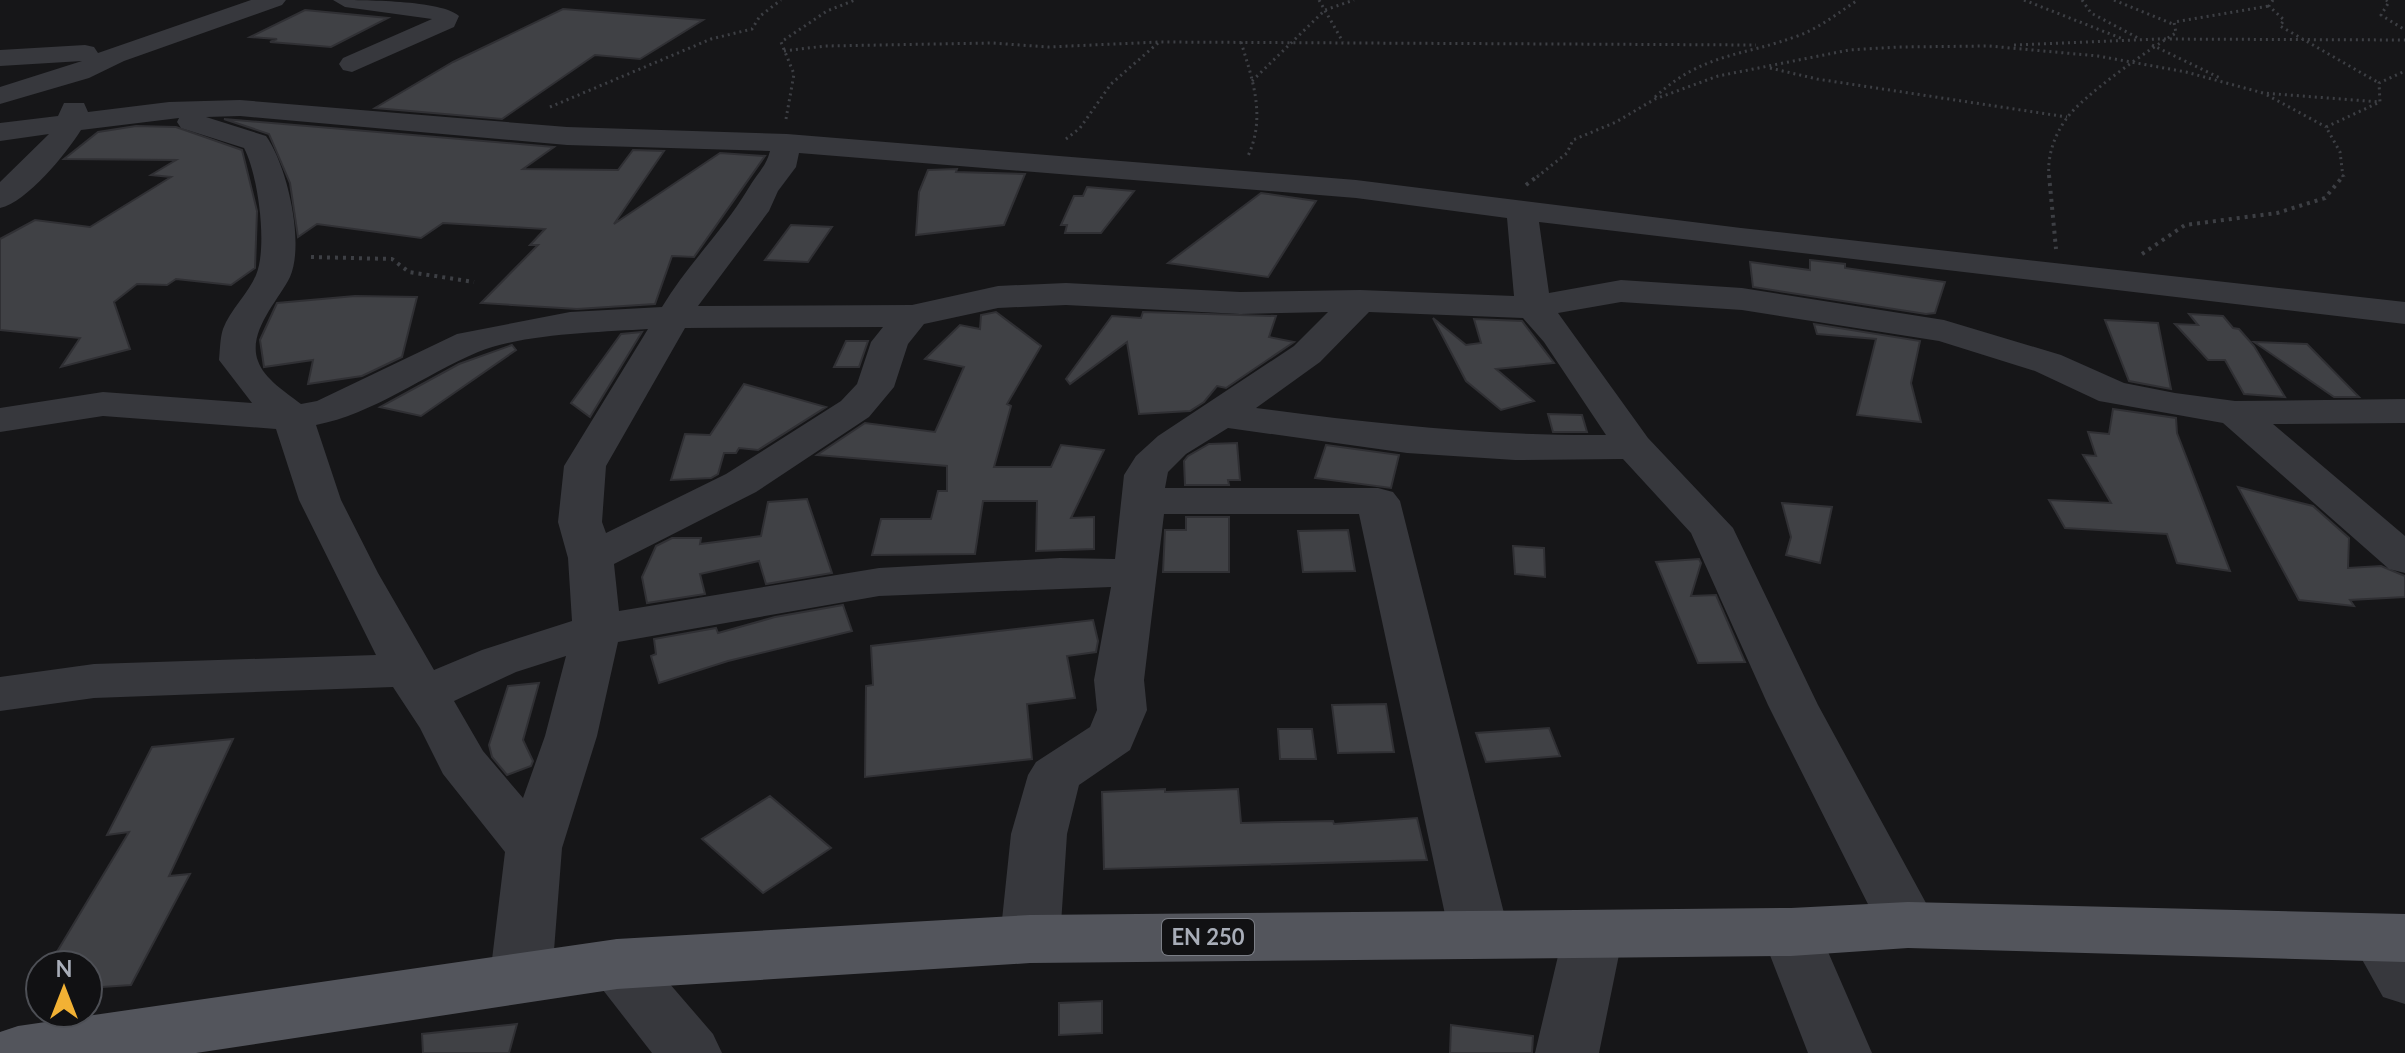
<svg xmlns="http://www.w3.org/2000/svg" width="2405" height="1053" font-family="Lato,sans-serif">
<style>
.building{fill:#404145;stroke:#303034;stroke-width:2}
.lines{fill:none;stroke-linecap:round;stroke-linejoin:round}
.path-far1{stroke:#3d3f44;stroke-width:3;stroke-dasharray:2 4;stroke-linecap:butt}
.path{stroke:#3d3f44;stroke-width:4;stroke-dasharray:3 5;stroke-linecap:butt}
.minor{fill:#37383d;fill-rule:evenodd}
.major{fill:#53555c;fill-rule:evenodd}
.labels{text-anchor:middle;stroke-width:8;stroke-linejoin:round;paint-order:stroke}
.shield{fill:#111113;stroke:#7b7e86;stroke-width:2}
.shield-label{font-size:22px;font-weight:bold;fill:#a8adb8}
</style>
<rect width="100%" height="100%" fill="#161618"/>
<path class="building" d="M563,9l140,11 -63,39 -45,-4 -93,64 -127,-11 78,-46z
M305,10l83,8 -57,29 -61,-5 7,-3 -27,-2z
M224,119l330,28 -31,22 95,1 15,-20 31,1 -50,73 106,-71 45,3 -71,101 -22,-1 -17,48 -78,5 -96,-6 57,-58h-8l15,-16 -102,-6 -22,15 -104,-14 -19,13 -8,-54 -21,-49z
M136,126l40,1 66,23 15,61 -2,57 -24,17 -55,-6 -9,6 -30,-1 -23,18 16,47 -69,18 19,-29 -80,-8v-91l35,-19 55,7 81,-50 -20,-2 25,-15 -112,-1 34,-27z
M957,169l-1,3 69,2 -21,51 -88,10 3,-43 9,-22z
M1087,187l47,4 -33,42h-36l2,-8h-6l13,-29h9z
M1261,193l55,8 -48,76 -100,-14z
M791,225l41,2 -24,35 -43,-2z
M1810,260l35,4v4l100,14 -10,31 -9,1 -173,-27 -3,-25 60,8z
M355,296l62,1 -15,60 -40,19 -54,8 5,-24 -49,7 -4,-27 17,-37z
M996,312l45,34 -34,58 4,2 -17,61h57l10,-22 43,5 -33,68 23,-1v32l-58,2 1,-50h-54l-8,53 -103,1 9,-36h50l7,-28h9v-25l-130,-11 48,-32 70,9 29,-65 -39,-8 35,-34 20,4 1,-14z
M1143,312l133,4 -7,21 25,5 -68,46 -9,-2 -13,16 -14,9 -51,3 -12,-72 -57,42 -4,-5 46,-63 29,2z
M2189,314l34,2 10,12 6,1 15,17 31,51 -41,-3 -19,-34h-17l-33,-36 23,1z
M1433,318l33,27 15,-2 -7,-24 48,2 32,42 -58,6 38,32 -33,9 -35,-29z
M2105,320l53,3 13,66 -42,-8z
M1814,324l106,17 -9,42 10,39 -64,-7 19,-76 -59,-5z
M642,332l-52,85 -19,-14 50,-69z
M846,341h22l-9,26h-25z
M2254,342l53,2 52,53h-25z
M512,345l4,5 -95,66 -41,-9 79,-43z
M744,384l82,23 -68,43 -19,-2 -3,5h-12l-6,21 -7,4 -40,2 14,-46 25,1z
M2113,409l63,9 1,15 53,138 -53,-8 -10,-29 -102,-6 -16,-28 62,3 -28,-48 13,1 -8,-24 21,2z
M1548,414l34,1 5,17h-34z
M1237,443l3,37h-12l1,5h-44l-1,-24 4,-5 21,-12z
M1326,445l73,10 -8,33 -76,-10z
M2238,487l75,19 36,32 -1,30 33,-2 24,10v21l-55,3 4,6 -55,-6z
M807,499l25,74 -66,11 -7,-23 -59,13 5,20 -58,9 -5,-26 14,-31 16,-8h29l-1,6 61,-8 7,-34z
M1782,503l50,4 -12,56 -34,-8 5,-18z
M1186,517h43v55h-66l2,-42h21z
M1348,530l7,41 -52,1 -5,-41z
M1513,546l31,2 1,29 -30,-3z
M1699,559l2,4 -10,33 25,-1 29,67 -47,1 -42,-101z
M843,605l9,26 -124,30 -69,22 -8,-27 5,-2 -2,-15 62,-11 2,5 57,-16z
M1093,620l5,21 -2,11 -29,4 8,42 -48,6 5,55 -167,18 1,-91 7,-1 -2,-39z
M539,683l-16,57 10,21 -2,5 -24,9 -15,-18 -3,-12 19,-59z
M1386,704l8,48 -56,1 -6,-48z
M1549,728l11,28 -74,6 -10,-29z
M1278,729h34l4,30h-36z
M233,739l-64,137 21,-2 -59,111 -43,3v-23h-39l80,-133 -22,3 45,-88z
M1165,789v3l73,-3 3,34 92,-2 1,3 83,-6 10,42 -323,9 -2,-77z
M770,796l61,52 -68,45 -61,-54z
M1102,1001v32l-43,2v-32z
M517,1024l-8,29h-86l-1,-19z
M1451,1025l82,11 -1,17h-82z"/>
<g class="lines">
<path class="path-far1" d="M1319,0l24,42
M2024,0l99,39
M2082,0l9,13 49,26
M2114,0l61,25
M2273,0l-4,6 15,14 -4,6 99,57
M2386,0l3,2 -8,13 24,15
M1241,42c12,39 25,75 7,114
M2014,45l145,-6 246,1
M2152,45l70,34
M784,51l41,-5 167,-3 56,4 111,-5 597,3
M1770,68l47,11 250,38
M1252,81l73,-71 29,-10
M2267,95l59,32
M1655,97c49,-45 87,-40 145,-62 21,-8 39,-23 58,-35
M550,107l161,-68 41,-10 8,-13 21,-16
M786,119l8,-45 -13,-32 46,-31 28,-11
M1066,139l14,-11 31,-44 47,-41
M1537,177l30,-24 6,-13 43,-18 39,-23 63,-23 131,-26 49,-3 91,-1 109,10 88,16 77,21 117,9
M2049,177c-2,-20 5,-42 18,-59 15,-22 84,-70 109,-85l-2,-11 95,-16
M2343,177l-3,-25 -14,-25 54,-25 -1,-19 26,-12"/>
<path class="path" d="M2049,175l7,74
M1526,185l13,-10
M2142,254l43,-29 92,-12 48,-15 19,-23
M311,257l81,2 17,13 65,10"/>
<path class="minor" d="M251,0h35l-4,5 -158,56 -35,17 -89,26v-17l82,-26 -82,5v-16l85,-5 9,2 4,6z
M333,0c29,0 109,0 126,16l-5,11 -102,45 -9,-2 -4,-6 4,-6 89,-39 -87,-12z
M240,100l327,27 220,7 569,46 385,48 664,74v22l-866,-102 10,71 72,-13 121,8 202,32 117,35 63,28 51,10 60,8 170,-2v24l-132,1 132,112v37l-16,-4 -166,-146 -124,-22 -64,-30 -96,-30 -197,-31 -121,-8 -63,11 90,125 85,90 85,177 120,220 -9,17 -21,6 -21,-6 -119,-237 -77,-172 -68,-74 -108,1 -108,-7 -179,-25 -42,26 -18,18 -3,16h213l15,4 7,9 109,432 -9,17 -21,7 -21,-7 -9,-17 -90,-419h-195l-20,166 3,30 -17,40 -51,35 -12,49 -7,105 -9,17 -21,7 -21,-7 -9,-17 11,-105 17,-59 8,-13 54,-35 7,-17 -3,-30 17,-93 -232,9 -261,46 -21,94 -35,112 -10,128 -9,18 -22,7 -22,-7 -9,-18 15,-124 -62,-78 -23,-46 -27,-41 -299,11 -94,13v-34l94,-13 282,-9 -77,-155 -23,-71 -173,-13 -103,16v-24l103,-16 149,11 -33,-43c1,-10 1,-22 4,-31 7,-19 25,-35 33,-54 12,-28 2,-101 -12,-127l-63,-20 -4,-6 2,-4 -98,12c-15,24 -54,72 -81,78v-26l49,-48 -49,7v-18l58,-7 6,-13h20l4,9 81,-10zM240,116l327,29 203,6c-4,16 -14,24 -22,38 -25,42 -61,76 -86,118l-92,5 -113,22 -140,67 -16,3c-14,-11 -37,-25 -43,-43 -11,-29 20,-60 32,-84 15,-34 -3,-112 -24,-141l-60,-19zM799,153l557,45 151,20 7,78 -154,-6 -120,2 -174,-9 -68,3 -86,19 -214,1 71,-95 9,-20 18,-24zM1066,305l174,9 88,-2 -34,34 -136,90 -22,20 -12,19 -9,84 -55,-1 -181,10 -260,43 -5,-47 142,-72 113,-75 25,-30 14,-43 16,-20 74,-16zM1369,312l154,6 21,24 62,93c-121,1 -230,-11 -350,-27l64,-46zM883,327l-12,15 -14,42 -16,17 -115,73 -120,59 -4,-11 4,-56 79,-138zM648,329l-84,137 -6,56 10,36 4,63 -90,29 -48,20 -56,-97 -37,-73 -25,-75c57,-11 108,-50 162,-73 43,-18 122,-20 170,-23zM566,656l-21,80 -22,62 -40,-47 -29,-50 62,-29z
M1791,908l21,7 60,138h-64l-47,-121 9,-17z
M1593,911l21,7 9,17 -24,118h-64l28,-118 9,-17z
M2380,914l21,7 4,6v77l-22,-7 -33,-59 9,-17z
M617,939l21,8 75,87 9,19h-70l-56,-72 -9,-17 9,-17z"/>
<path class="major" d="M1908,902l497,12v48l-497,-14 -117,8 -761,7 -413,26 -421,64h-196v-21l18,-6 599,-87 413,-24 761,-7z"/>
</g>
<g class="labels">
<rect class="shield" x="1162" y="919" width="92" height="36" rx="6"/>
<g class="shield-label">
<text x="1208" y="945">EN 250</text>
</g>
</g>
<g transform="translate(64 989)"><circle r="38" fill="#111113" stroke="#4d4f55" stroke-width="2"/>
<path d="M0-6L14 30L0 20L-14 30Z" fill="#f2b134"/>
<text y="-12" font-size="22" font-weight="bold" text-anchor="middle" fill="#a8adb8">N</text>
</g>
</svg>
